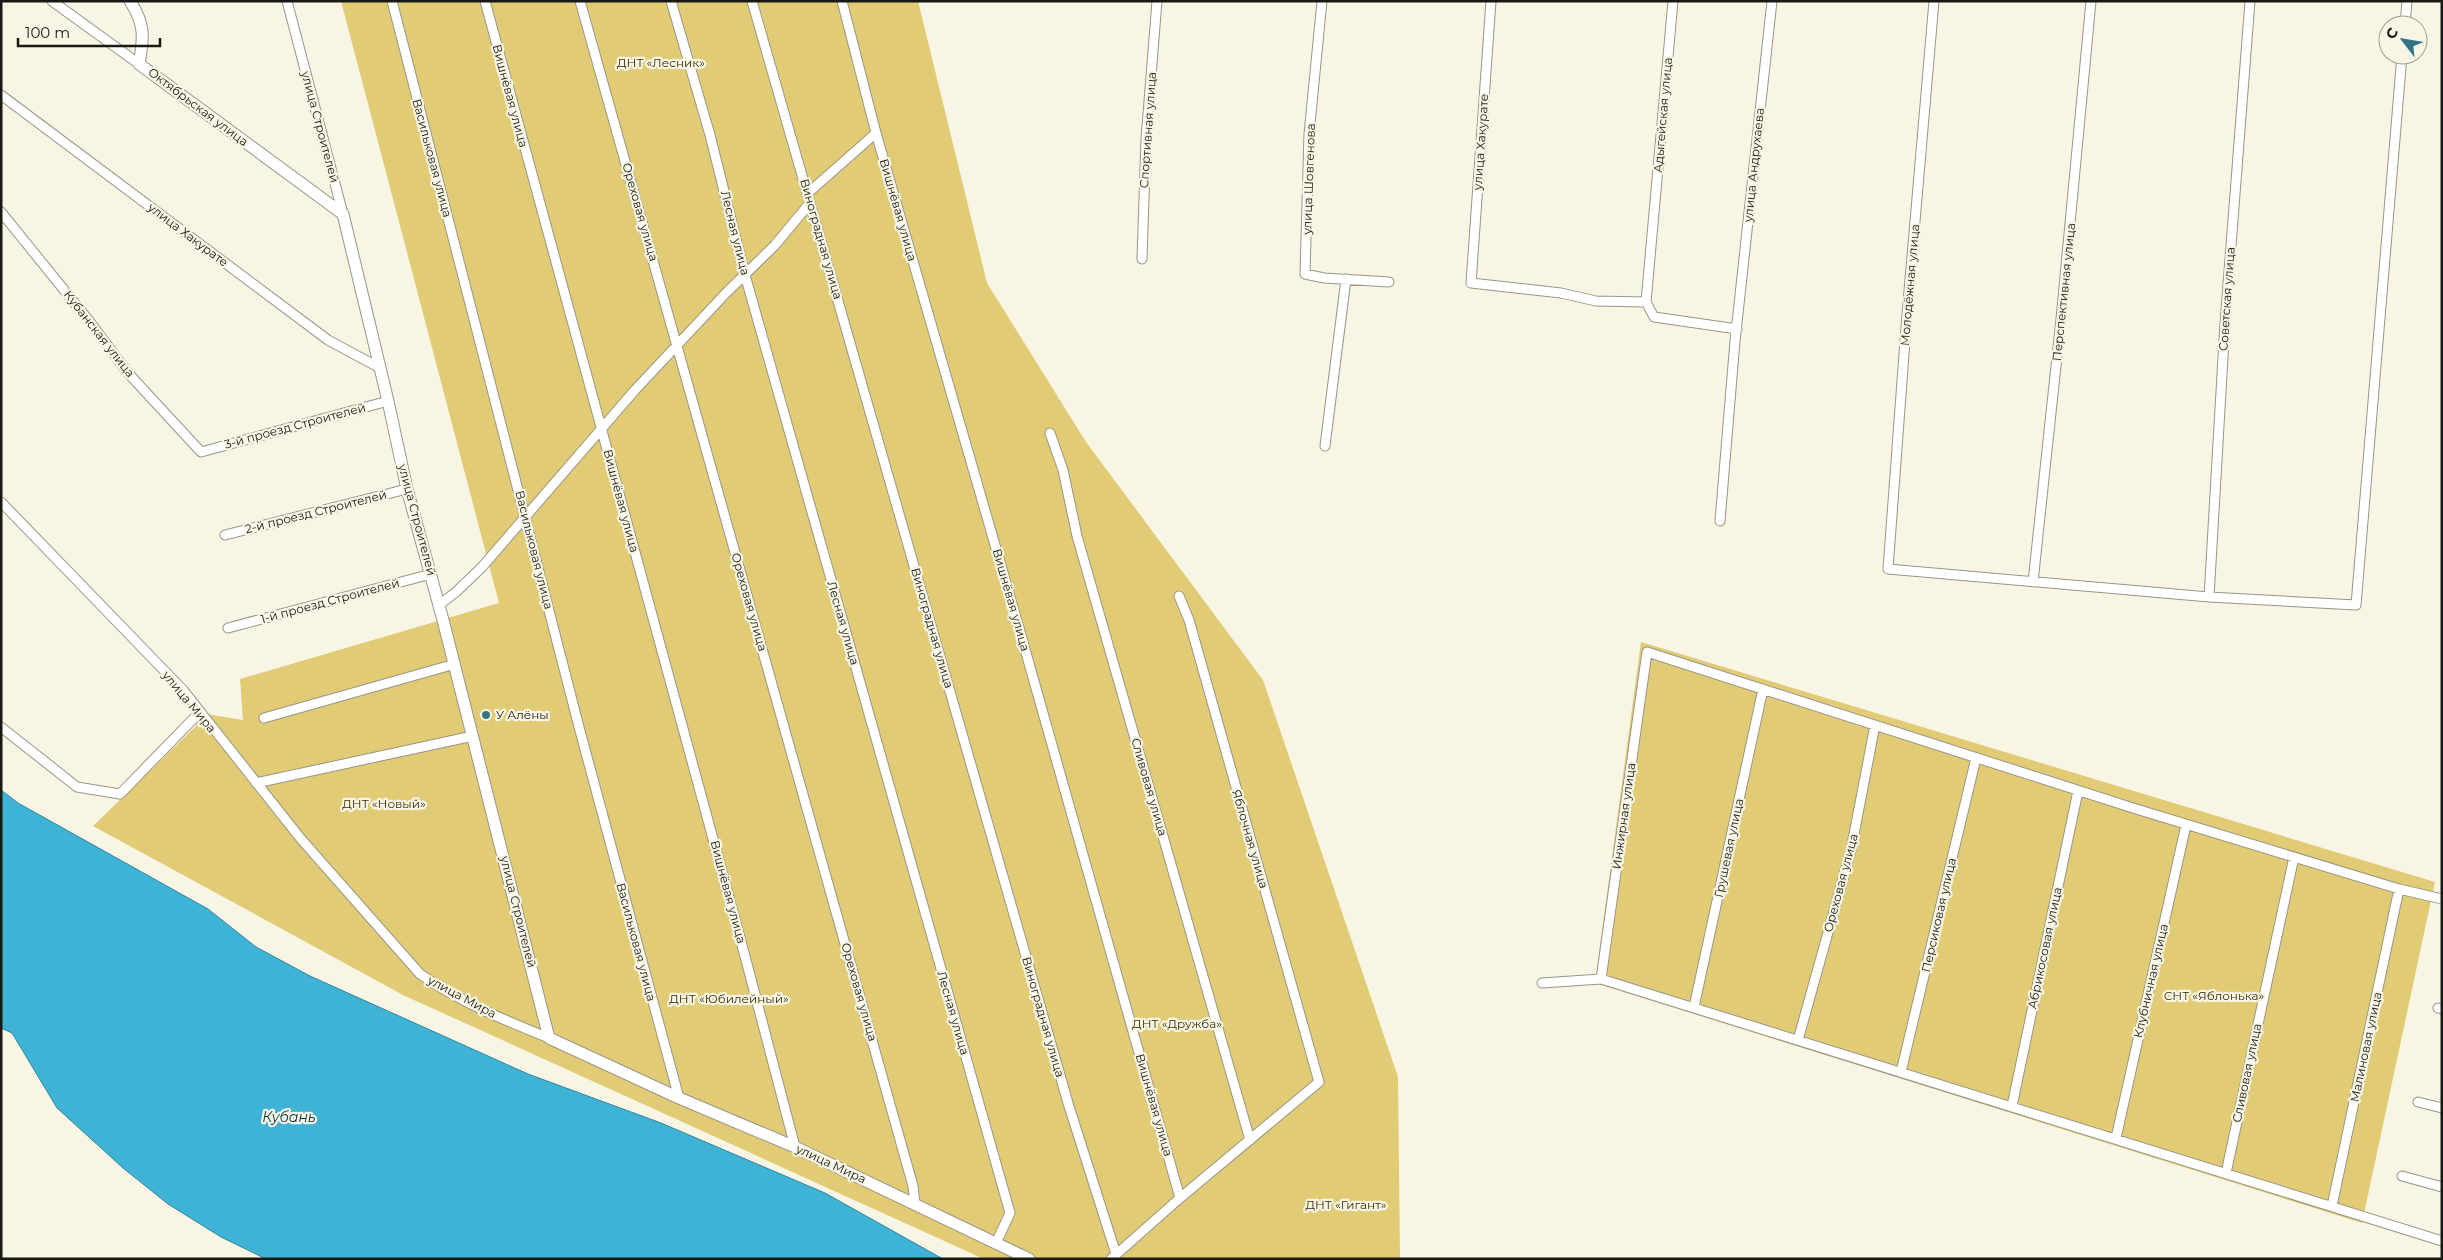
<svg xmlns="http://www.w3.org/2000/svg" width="2443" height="1260" font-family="Montserrat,sans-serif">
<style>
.garden{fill:#e1cc75}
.water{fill:#3fb3d6;stroke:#34849b}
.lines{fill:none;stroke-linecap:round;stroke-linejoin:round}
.minor-casing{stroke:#999587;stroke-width:11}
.tertiary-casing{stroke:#999587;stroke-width:13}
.minor{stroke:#fff;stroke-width:9}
.tertiary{stroke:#fff;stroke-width:11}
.poi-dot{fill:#337287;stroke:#f8f5e5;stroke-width:2}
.labels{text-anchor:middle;stroke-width:4.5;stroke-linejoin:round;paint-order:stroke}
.park-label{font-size:12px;fill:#372e05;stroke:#f8f5e5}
.street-label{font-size:12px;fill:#191812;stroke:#f8f5e5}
.poi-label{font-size:12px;fill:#191812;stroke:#f8f5e5;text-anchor:start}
.water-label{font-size:14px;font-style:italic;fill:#003342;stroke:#f8f5e5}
</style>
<rect width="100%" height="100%" fill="#f8f5e5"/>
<path class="garden" d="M341,1h577l69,282 99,159 177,238 135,397 2,182h-416l-581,-264 -310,-169 103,-100 3,-13 44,7 -3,-41 259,-76z
M1641,642l794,240 -73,341 -767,-240z"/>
<path class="water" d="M1,790l17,13 190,106 48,38 54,29 218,98 133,49 164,70 118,66h-677l-45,-22 -53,-33 -45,-36 -66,-60 -45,-75 -11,-5z"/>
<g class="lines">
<g class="minor-casing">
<path id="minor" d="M52,1l87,63
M287,1l56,213
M392,1l187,726 100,371
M485,1l261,959 49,187
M580,1l333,1185 2,18
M671,1l39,134 35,140 265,938 -14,30
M752,1l316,1102 48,151
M842,1l34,132 145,502 159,563
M1322,1l-13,133 -4,140 19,4 65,4
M1491,1l-20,282 90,10 35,8 50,1 27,-301
M1934,1l-27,313 -19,255 321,28 147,8 46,-550
M2405,25l2,-24
M1,95l327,245 52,28
M808,193l68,-60
M1,212l89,110 38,51 73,79 187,-51
M1142,259l4,-120 11,-138
M1646,302l8,15 83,12
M1050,433l13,37 14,66 173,604
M1325,446l21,-167
M1,502l182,188 118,149 119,135c40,28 84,46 129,64
M1720,521l15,-180 37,-340
M225,535l182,-46
M2033,582l28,-263 30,-318
M2209,597l16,-274 25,-322
M439,605l17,-13 26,-25 153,-177 91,-97 49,-48 35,-42
M228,628l203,-54
M264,718l191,-54
M1,727l76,60 43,7 79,-81
M256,783l217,-47
M1601,979l46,-327 486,156 266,81 43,10
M1542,983l59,-4 841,262
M1694,1007l69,-318
M2438,1008l4,1
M1798,1040l53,-190 24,-125
M1901,1072l75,-314
M2418,1102l24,6
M2012,1106l66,-315
M2116,1138l70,-313
M2226,1173l68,-316
M2402,1176l40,11
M2332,1206l67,-317
M1111,1259l69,-61 139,-116 -130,-462 -10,-24"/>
</g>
<g class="tertiary-casing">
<path id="tertiary" d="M130,1c15,23 14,36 9,63l204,150 45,187 19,88 36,131 106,418 130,60 116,49 234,112"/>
</g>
<use href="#minor" class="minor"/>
<use href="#tertiary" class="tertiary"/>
</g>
<circle class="poi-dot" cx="486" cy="715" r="5"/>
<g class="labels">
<g class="park-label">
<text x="661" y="67">ДНТ «Лесник»</text>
<text x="384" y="808">ДНТ «Новый»</text>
<text x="2214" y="1000">СНТ «Яблонька»</text>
<text x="729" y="1003">ДНТ «Юбилейный»</text>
<text x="1177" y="1028">ДНТ «Дружба»</text>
<text x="1346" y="1209">ДНТ «Гигант»</text>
</g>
<g class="street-label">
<text transform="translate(510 96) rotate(75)" y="4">Вишнёвая улица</text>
<text transform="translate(198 107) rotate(37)" y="4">Октябрьская улица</text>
<text transform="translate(1663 115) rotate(-85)" y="4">Адыгейская улица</text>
<text transform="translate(320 127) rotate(75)" y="4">улица Строителей</text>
<text transform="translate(1148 130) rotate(-86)" y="4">Спортивная улица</text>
<text transform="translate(1481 142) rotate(-86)" y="4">улица Хакурате</text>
<text transform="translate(432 158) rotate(75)" y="4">Васильковая улица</text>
<text transform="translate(1754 165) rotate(-84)" y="4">улица Андрухаева</text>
<text transform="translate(1309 179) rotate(-88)" y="4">улица Шовгенова</text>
<text transform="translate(898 210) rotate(74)" y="4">Вишнёвая улица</text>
<text transform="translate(640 212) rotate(74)" y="4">Ореховая улица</text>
<text transform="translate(735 233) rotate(76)" y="4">Лесная улица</text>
<text transform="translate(188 235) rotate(37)" y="4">улица Хакурате</text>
<text transform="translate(821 239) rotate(74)" y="4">Виноградная улица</text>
<text transform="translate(1910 285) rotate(-85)" y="4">Молодёжная улица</text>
<text transform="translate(2064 292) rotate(-84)" y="4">Перспективная улица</text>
<text transform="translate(2227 299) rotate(-86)" y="4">Советская улица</text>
<text transform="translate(99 334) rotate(52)" y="4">Кубанская улица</text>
<text transform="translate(295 426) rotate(-15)" y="4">3-й проезд Строителей</text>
<text transform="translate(621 501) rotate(75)" y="4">Вишнёвая улица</text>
<text transform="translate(316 512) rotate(-14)" y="4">2-й проезд Строителей</text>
<text transform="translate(417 520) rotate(75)" y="4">улица Строителей</text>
<text transform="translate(534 550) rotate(76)" y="4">Васильковая улица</text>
<text transform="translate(1011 600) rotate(74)" y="4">Вишнёвая улица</text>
<text transform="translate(330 601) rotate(-15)" y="4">1-й проезд Строителей</text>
<text transform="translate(749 602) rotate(74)" y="4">Ореховая улица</text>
<text transform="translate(843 623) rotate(74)" y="4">Лесная улица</text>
<text transform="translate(932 628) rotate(74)" y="4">Виноградная улица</text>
<text transform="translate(189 702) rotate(50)" y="4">улица Мира</text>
<text transform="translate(1149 787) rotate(74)" y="4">Сливовая улица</text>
<text transform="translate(1624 816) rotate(-82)" y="4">Инжирная улица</text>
<text transform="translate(1250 839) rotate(74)" y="4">Яблочная улица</text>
<text transform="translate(1729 848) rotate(-78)" y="4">Грушевая улица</text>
<text transform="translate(1841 883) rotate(-75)" y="4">Ореховая улица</text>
<text transform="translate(728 892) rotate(75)" y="4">Вишнёвая улица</text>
<text transform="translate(518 912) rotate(76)" y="4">улица Строителей</text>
<text transform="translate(1939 915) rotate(-77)" y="4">Персиковая улица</text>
<text transform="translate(636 942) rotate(75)" y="4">Васильковая улица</text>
<text transform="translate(2045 948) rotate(-78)" y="4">Абрикосовая улица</text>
<text transform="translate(2151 981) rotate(-77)" y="4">Клубничная улица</text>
<text transform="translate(859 992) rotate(74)" y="4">Ореховая улица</text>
<text transform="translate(462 997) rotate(28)" y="4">улица Мира</text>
<text transform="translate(953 1013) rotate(74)" y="4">Лесная улица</text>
<text transform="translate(1043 1017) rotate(74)" y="4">Виноградная улица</text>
<text transform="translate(2366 1047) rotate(-78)" y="4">Малиновая улица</text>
<text transform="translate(2247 1073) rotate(-78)" y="4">Сливовая улица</text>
<text transform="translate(1154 1105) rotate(74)" y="4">Вишнёвая улица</text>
<text transform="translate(831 1164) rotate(25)" y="4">улица Мира</text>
</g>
<g class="poi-label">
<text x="496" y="719">У Алёны</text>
</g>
<g class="water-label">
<text x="289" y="1122">Кубань</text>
</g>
</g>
<rect width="2443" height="1260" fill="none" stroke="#191812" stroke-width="5"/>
<g transform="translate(2403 40) rotate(301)"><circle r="24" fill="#f8f5e5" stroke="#9f9d91"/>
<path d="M0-4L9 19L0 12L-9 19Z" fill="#337287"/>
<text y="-8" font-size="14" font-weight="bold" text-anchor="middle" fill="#191812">С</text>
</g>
<path d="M18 38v8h142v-8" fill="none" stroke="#191812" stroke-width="2.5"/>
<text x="25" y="38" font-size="15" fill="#191812" stroke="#f8f5e5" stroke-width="4" paint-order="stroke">100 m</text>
</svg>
